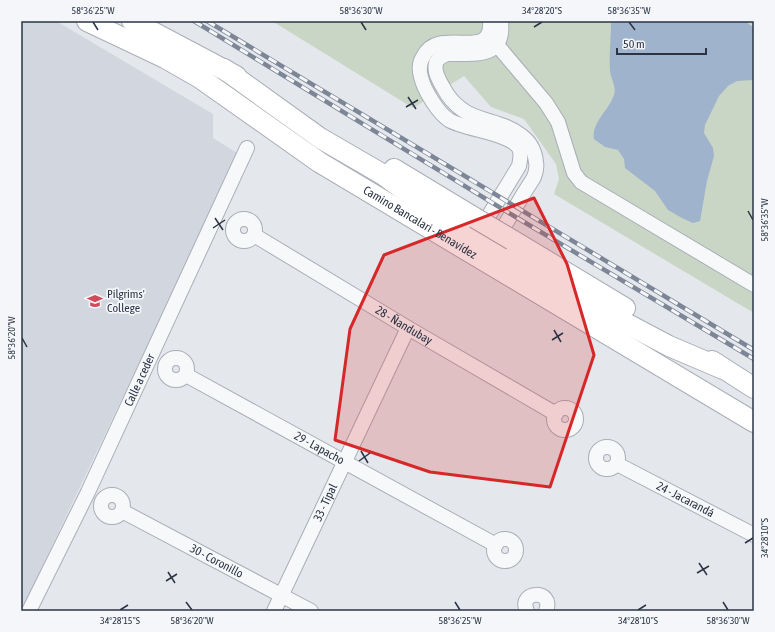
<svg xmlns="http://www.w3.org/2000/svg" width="775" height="632" font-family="'Asap Condensed',sans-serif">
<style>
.built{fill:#d2d6de}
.green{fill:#c9d6c5}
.water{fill:#9fb4cc}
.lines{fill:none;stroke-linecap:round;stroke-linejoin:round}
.street-casing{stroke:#a9aeb7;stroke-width:16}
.secondary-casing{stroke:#a9aeb7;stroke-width:22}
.street{stroke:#f7f8fa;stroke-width:14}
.secondary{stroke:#fff;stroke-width:20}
.rail-casing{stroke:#7d8696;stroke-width:4.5}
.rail{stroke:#f4f6f9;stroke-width:3;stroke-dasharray:9;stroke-linecap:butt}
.secondary-bridge-casing{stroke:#a9aeb7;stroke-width:22;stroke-linecap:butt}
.secondary-bridge{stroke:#fff;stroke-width:20}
.marked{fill:#d62828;fill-opacity:0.2;stroke:#d62828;stroke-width:3;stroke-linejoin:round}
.ticks{fill:none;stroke:#2b3445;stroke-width:1.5}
.labels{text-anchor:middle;stroke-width:3.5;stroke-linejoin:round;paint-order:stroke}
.street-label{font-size:12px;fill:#2b3445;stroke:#f4f6f9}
.poi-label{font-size:12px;fill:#2b3445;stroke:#f4f6f9;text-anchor:start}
.neatline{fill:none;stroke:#2b3445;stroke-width:1.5}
.ticks-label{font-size:10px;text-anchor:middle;fill:#2b3445}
</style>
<rect width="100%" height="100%" fill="#e4e7ec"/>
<path class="built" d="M21,21h35l157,93v24l24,15 -9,23 -207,435z"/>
<path class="green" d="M272,21h482v292l-200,-119 5,-15 -3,-15 -32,-45 -33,-12 -27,-31 -51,32z"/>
<path class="water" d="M611,21h134l9,7v52l-17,1 -9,5 -9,10 -14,29 -1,8 9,15 1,8 -7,25 -7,40 -7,2 -11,-5 -14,-8 -13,-19 -30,-23 -1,-9 -6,-9 -13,-3 -11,-8c-3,-16 15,-29 20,-44 3,-7 -3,-16 -4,-24 -1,-17 1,-33 1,-50z"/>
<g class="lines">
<g class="street-casing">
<g id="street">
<path d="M487,36l10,9 49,58 12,19 16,51 7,9 173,103"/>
<circle cx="244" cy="230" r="11"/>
<path d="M480,230l39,-64c1,-6 3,-12 0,-18 -9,-15 -53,-18 -70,-28 -11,-7 -25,-30 -28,-43 -2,-7 -2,-14 2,-20 15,-33 70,7 67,-36"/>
<path id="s1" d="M254,235l154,93 148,86"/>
<path d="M496,240c8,-14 17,-28 25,-42 4,-7 9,-14 13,-21 2,-5 3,-10 2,-15 -1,-10 -6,-20 -14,-26 -25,-20 -54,-11 -75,-42 -4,-7 -9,-14 -11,-22 -2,-10 2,-15 11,-18 28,-1 58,6 54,-33"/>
<circle cx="176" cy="369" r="11"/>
<path id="s2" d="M186,375l310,170"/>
<circle cx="565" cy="419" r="11"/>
<circle cx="607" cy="458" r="11"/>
<path id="s3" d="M617,464l137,71"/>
<circle cx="112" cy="506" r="11"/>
<path id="s4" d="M122,511l189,100"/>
<circle cx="505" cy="550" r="11"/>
<path id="s5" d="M29,611l59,-119 159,-344"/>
<path id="s6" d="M274,611l134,-283"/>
<path d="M527,611c-10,-21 28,-22 19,0"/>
</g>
</g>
<g class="secondary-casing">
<g id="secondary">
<path id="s7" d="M87,21l78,37 35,20 119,84 435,260"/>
<path d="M132,21l104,55"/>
<path d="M224,69l96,69 62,36 30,22 168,103 89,47 54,23"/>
<path d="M394,169l81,49"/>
<path d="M512,240l113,68"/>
<path d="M712,361l42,27"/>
</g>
</g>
<use href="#street" class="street"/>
<use href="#secondary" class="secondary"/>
<g class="rail-casing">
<path id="rail" d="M194,21l325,198 235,140
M207,21l547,329"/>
</g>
<use href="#rail" class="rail"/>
<g class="secondary-bridge-casing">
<path id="secondary-bridge" d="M475,218l37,22"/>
</g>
<use href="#secondary-bridge" class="secondary-bridge"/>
</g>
<path class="marked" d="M534,198l33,66 27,91 -44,132 -120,-15 -95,-32 15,-111 34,-74z"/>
<path class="ticks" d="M93,22l5,8M361,22l5,8M629,22l6,8M534,27l8,-5M408,97l8,12M406,107l12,-7M748,211l5,9M215,218l8,12M213,228l12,-8M554,330l7,12M22,338l5,9M552,340l11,-7M361,451l7,12M359,461l11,-8M745,543l8,-5M699,563l8,12M168,572l7,11M697,573l12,-7M166,581l11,-7M186,602l6,8M455,602l5,8M723,602l5,8M120,610l8,-5M638,610l8,-5"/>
<defs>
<g id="school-bare" transform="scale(1.2)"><path d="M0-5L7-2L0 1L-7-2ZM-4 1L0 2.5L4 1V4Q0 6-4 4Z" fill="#d1495b" stroke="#f4f6f9" stroke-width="2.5" paint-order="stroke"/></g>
</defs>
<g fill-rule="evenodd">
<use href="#school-bare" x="95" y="301"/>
</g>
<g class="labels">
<g class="street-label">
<text dy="4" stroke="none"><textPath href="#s7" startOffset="390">Camino Bancalari - Benavídez</textPath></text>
<text dy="4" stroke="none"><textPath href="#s1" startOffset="175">28 - Ñandubay</textPath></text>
<text dy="4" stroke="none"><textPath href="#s5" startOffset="256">Calle a ceder</textPath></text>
<text dy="4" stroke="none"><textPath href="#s2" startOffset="152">29 - Lapacho</textPath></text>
<text dy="4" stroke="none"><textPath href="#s3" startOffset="77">24 - Jacarandá</textPath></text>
<text dy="4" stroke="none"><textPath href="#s6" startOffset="120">33 - Tipal</textPath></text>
<text dy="4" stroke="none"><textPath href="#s4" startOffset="107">30 - Coronillo</textPath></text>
</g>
<g class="poi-label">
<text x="107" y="298">Pilgrims'<tspan x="107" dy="14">College</tspan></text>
</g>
</g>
<rect width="775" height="632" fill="none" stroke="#f4f6f9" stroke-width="44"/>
<path d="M617 48v6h89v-6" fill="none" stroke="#2b3445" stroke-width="2"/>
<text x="623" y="48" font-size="12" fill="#2b3445" stroke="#f4f6f9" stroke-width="3" paint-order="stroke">50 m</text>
<rect x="22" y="22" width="731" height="588" class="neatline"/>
<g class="ticks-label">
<text x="93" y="14">58°36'25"W</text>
<text x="361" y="14">58°36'30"W</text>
<text x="542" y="14">34°28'20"S</text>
<text x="629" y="14">58°36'35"W</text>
<text transform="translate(764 220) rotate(-90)" y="4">58°36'35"W</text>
<text transform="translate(11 338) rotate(-90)" y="4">58°36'20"W</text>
<text transform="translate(764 538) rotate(-90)" y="4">34°28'10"S</text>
<text x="120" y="624">34°28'15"S</text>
<text x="192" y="624">58°36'20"W</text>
<text x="460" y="624">58°36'25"W</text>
<text x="638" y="624">34°28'10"S</text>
<text x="728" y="624">58°36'30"W</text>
</g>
</svg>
